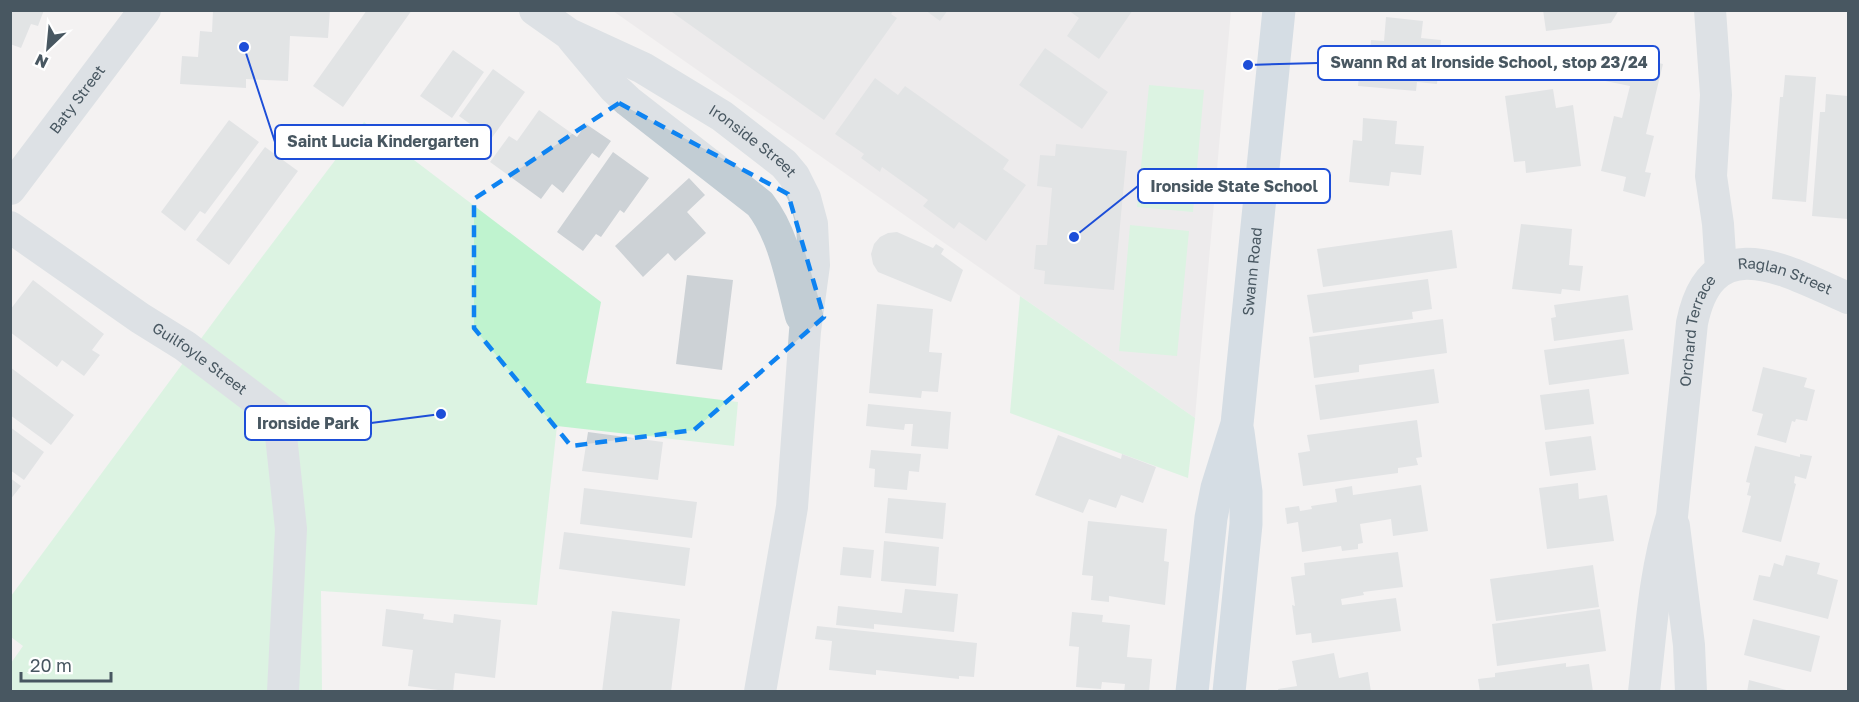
<svg xmlns="http://www.w3.org/2000/svg" width="1859" height="702" font-family="'Golos Text',sans-serif">
<style>
.education{fill:#e5e3e4}
.green{fill:#bff3cf}
.building{fill:#cdd2d6}
.lines{fill:none;stroke-linecap:round;stroke-linejoin:round}
.minor{stroke:#c2cdd4;stroke-width:32}
.major{stroke:#b0c4d2;stroke-width:33}
.marked{fill:none;stroke:#0e83f1;stroke-width:4.5;stroke-dasharray:12 8;stroke-linejoin:round}
.labels{text-anchor:middle;stroke-width:6;stroke-linejoin:round;paint-order:stroke}
.street-label{font-size:15px;fill:#485761;stroke:#fff}
.leader{fill:none;stroke:#1d4ed8;stroke-width:2}
.callout-dot{fill:#1d4ed8;stroke:#fff;stroke-width:2}
.callout{fill:#fff;stroke:#1d4ed8;stroke-width:2}
.callout-label{font-size:16px;text-anchor:middle;font-weight:bold;fill:#485761}
</style>
<rect width="100%" height="100%" fill="#f4f2f2"/>
<path class="education" d="M613,11h618l-36,407 -175,-122z"/>
<path class="green" d="M1149,85l55,5 -11,122 -56,-5z
M364,122l237,180 -15,81 152,19 -4,44 -177,-20 -20,179 -216,-14 1,100h-311v-28l12,-17 -12,-9v-41l220,-298z
M1130,225l59,6 -12,125 -58,-5z
M1020,296l175,122 -7,60 -178,-65z"/>
<path class="building" d="M10,10h34l-6,16 -7,-2 -10,24 -11,-4z
M213,10h117l-2,28 -38,-2 -2,45 -42,-2v9l-66,-4 2,-28 16,1 2,-26 12,1z
M367,10h45l-69,97 -30,-21z
M669,10h225l-3,4 6,4 -73,102z
M925,10h23l-8,11z
M1068,10h65l-34,49 -32,-23 12,-18z
M1543,10h76l-8,13 -65,8z
M1386,17l37,4 -2,17 20,2 -4,44 -20,-2 -1,9 -58,-5 3,-33 9,1 1,-14 13,1z
M1045,48l63,44 -26,37 -63,-44z
M453,50l31,22 -32,46 -32,-22z
M1612,52l51,12 -17,70 8,2 -9,36 6,1 -6,24 -22,-6 3,-14 -25,-6 13,-55 8,2 8,-32 -25,-5z
M493,69l32,23 -34,47 -32,-23z
M1785,75l31,2 -10,125 -34,-3 8,-102h3z
M875,78l23,17 7,-9 104,74 -6,9 23,16 -40,56 -27,-19 -5,7 -31,-23 5,-6 -46,-33 -2,5 -19,-14 3,-4 -29,-20z
M1553,89l3,19 17,-3 8,61 -55,7 -1,-12 -11,1 -9,-66z
M1826,94l22,2v123l-36,-3 8,-104h5z
M539,110l38,27 9,-13 25,17 -12,17 -7,-5 -29,40 -11,-9 -11,15 -51,-37 19,-26 8,5z
M1363,118l34,3 -2,23 29,2 -3,29 -30,-3 -2,14 -40,-4 4,-42 9,1z
M229,120l30,22 -54,72 -5,-3 -15,20 -24,-19z
M1056,144l71,7 -13,139 -70,-6 1,-13 -11,-2 2,-24h11l5,-57 -15,-2 3,-31 15,1z
M265,147l33,24 -69,94 -33,-25z
M613,152l36,26 -25,35 -4,-3 -19,27 -5,-3 -13,17 -26,-19z
M689,178l16,17 -18,17 19,21 -31,28 -7,-8 -25,24 -28,-31z
M1521,224l51,5 -3,36 14,1 -3,25 -18,-2 -1,5 -49,-5z
M1452,230l5,38 -134,19 -6,-38z
M897,232l36,16 3,-4 8,5 -3,5 22,16 -12,32 -73,-30 -5,-8 -2,-10 3,-10 6,-7 8,-4z
M687,275l46,5 -11,90 -46,-6z
M1428,279l4,30 -20,3 1,7 -100,14 -6,-38z
M33,280l71,54 -12,16 8,5 -16,21 -22,-16 -5,7 -47,-35v-22z
M1628,295l5,35 -79,11 -3,-23 5,-1 -2,-12z
M877,304l56,5 -4,43 13,1 -4,39 -16,-1 -1,7 -52,-5z
M1443,319l4,34 -88,12v7l-45,6 -5,-41z
M1624,339l5,35 -80,11 -5,-35z
M10,367l64,48 -23,30 -41,-30z
M1763,367l44,11 -3,9 11,3 -8,31 -11,-2 -1,3 -3,-1 -6,22 -29,-8 6,-21 -11,-3z
M1434,369l5,34 -119,17 -5,-35z
M1589,389l5,35 -49,6 -5,-35z
M868,404l83,8 -3,37 -37,-3 2,-22h-8l-1,6 -38,-4z
M1417,420l5,37 -6,1 2,7 -20,3v5l-95,13 -5,-33 12,-2 -3,-16z
M10,427l34,25 -20,28 -14,-10z
M588,432l75,10 -5,38 -76,-9z
M1058,435l63,24 1,-5 34,13 -13,36 -22,-8 -5,13 -27,-9 -6,14 -48,-18z
M1591,436l5,34 -46,6 -5,-34z
M1755,446l45,11v-3l12,2 -6,23 -11,-3 -1,7 2,1 -15,58 -39,-10 9,-36 -4,-1 3,-12 -4,-1z
M871,450l50,4 -2,18 -10,-1 -2,19 -33,-3 1,-18 -6,-1z
M10,478l11,8 -11,14z
M1578,483l1,16 28,-4 7,46 -67,8 -8,-61z
M1421,485l7,46 -35,5 -2,-17 -31,5 3,19 -5,1v5l-16,2 -1,-5 -39,6 -4,-30 -11,2 -2,-16 14,-2 1,5 12,-2 -1,-3 26,-4 -2,-13 17,-3 1,9z
M584,488l113,14 -5,36 -112,-14z
M888,498l58,5 -3,36 -58,-6z
M1088,521l79,8 -3,32 5,1 -4,43 -56,-9v6l-18,-2 2,-24 -11,-1z
M564,532l126,16 -5,38 -126,-17z
M884,541l55,6 -3,39 -55,-5z
M843,547l31,3 -3,28 -31,-3z
M1398,552l5,35 -40,5 1,3 -23,4 1,6 54,-7 5,33 -89,12 -1,-10 -15,2 -4,-30 3,1 -4,-29 14,-2 -1,-12z
M1786,555l34,8 -3,11 21,6 -10,39 -75,-19 6,-25 11,2 4,-14 9,3z
M1593,565l6,42 -103,14 -6,-42z
M905,589l53,5 -4,38 -80,-8v5l-38,-4 2,-19 64,7z
M386,609l38,5 -1,5 30,4 1,-9 47,6 -6,58 -40,-5 -2,19 -45,-6 5,-36 -31,-4z
M1600,609l6,42 -109,15 -5,-42z
M612,611l68,8 -9,73h-69z
M1072,612l31,3 -1,7 28,3 -3,32 25,2 -3,33h-25l1,-8 -23,-2 -1,7 -25,-2 3,-40 -10,-1z
M1753,619l67,17 -9,36 -67,-17z
M817,626l160,17 -3,34 -15,-1v3l-83,-9v5l-47,-5 3,-29 -17,-2z
M1334,653l5,25 29,-6 3,20h-92l-1,-3 19,-3 -5,-25z
M1566,663v4l23,-3 4,28h-113l-2,-13 17,-2v-4z
M1749,680l41,11v1h-43z"/>
<g class="lines">
<g class="minor">
<path id="s1" d="M535,10l34,24 74,34 79,48 62,48 10,12 11,22 7,26 2,41 -9,66 -13,176 -32,185"/>
<path d="M1710,10l6,85 -5,81 7,48 3,46"/>
<path d="M573,39l41,49 14,13 132,103c24,31 31,74 41,112"/>
<path id="s2" d="M10,189l135,-179"/>
<path id="s3" d="M10,227l130,91 45,28 94,71 12,112 -8,163"/>
<path d="M1674,526l15,119 2,47"/>
<path id="s4" d="M1644,692c7,-60 10,-119 28,-176l20,-193c20,-98 96,-51 156,-25"/>
</g>
<g class="major">
<path id="s5" d="M1192,692l19,-174 6,-30 20,-64 42,-414"/>
<path d="M1229,692l17,-168v-32l-8,-60"/>
</g>
</g>
<path d="M0 0H1859V702H0ZM619,103l169,91 36,123 -130,113 -123,16 -97,-118v-129z" fill="#f4f2f2" fill-opacity=".55" fill-rule="evenodd"/>
<path class="marked" d="M619,103l169,91 36,123 -130,113 -123,16 -97,-118v-129z"/>
<g class="labels">
<g class="street-label">
<text dy="5" stroke="none"><textPath href="#s2" startOffset="112">Baty Street</textPath></text>
<text dy="5" stroke="none"><textPath href="#s1" startOffset="255">Ironside Street</textPath></text>
<text dy="5" stroke="none"><textPath href="#s5" startOffset="426">Swann Road</textPath></text>
<text dy="5" stroke="none"><textPath href="#s4" startOffset="501">Raglan Street</textPath></text>
<text dy="5" stroke="none"><textPath href="#s4" startOffset="366">Orchard Terrace</textPath></text>
<text dy="5" stroke="none"><textPath href="#s3" startOffset="231">Guilfoyle Street</textPath></text>
</g>
</g>
<path class="leader" d="M1248 65L1318 63M244 47L275 142M1074 237L1138 186M441 414L371 423"/>
<g class="callout-dot">
<circle cx="1248" cy="65" r="6"/>
<circle cx="244" cy="47" r="6"/>
<circle cx="1074" cy="237" r="6"/>
<circle cx="441" cy="414" r="6"/>
</g>
<g class="callout">
<rect x="1318" y="46" width="341" height="34" rx="6"/>
<rect x="275" y="125" width="216" height="34" rx="6"/>
<rect x="1138" y="169" width="192" height="34" rx="6"/>
<rect x="245" y="406" width="126" height="34" rx="6"/>
</g>
<g class="callout-label">
<text x="1489" y="68">Swann Rd at Ironside School, stop 23/24</text>
<text x="383" y="147">Saint Lucia Kindergarten</text>
<text x="1234" y="192">Ironside State School</text>
<text x="308" y="429">Ironside Park</text>
</g>
<rect width="1859" height="702" fill="none" stroke="#485761" stroke-width="24"/>
<g transform="translate(48 48) rotate(206)" stroke="#ffffff" stroke-width="4.5" paint-order="stroke">
<path d="M0-4.5L10 22L0 15L-10 22Z" fill="#485761"/>
<text y="-9" font-size="16" font-weight="bold" text-anchor="middle" fill="#485761">N</text>
</g>
<path d="M21 672v9h90v-9" fill="none" stroke="#485761" stroke-width="3"/>
<text x="30" y="672" font-size="18" fill="#485761" stroke="#ffffff" stroke-width="4.5" paint-order="stroke">20 m</text>
</svg>
